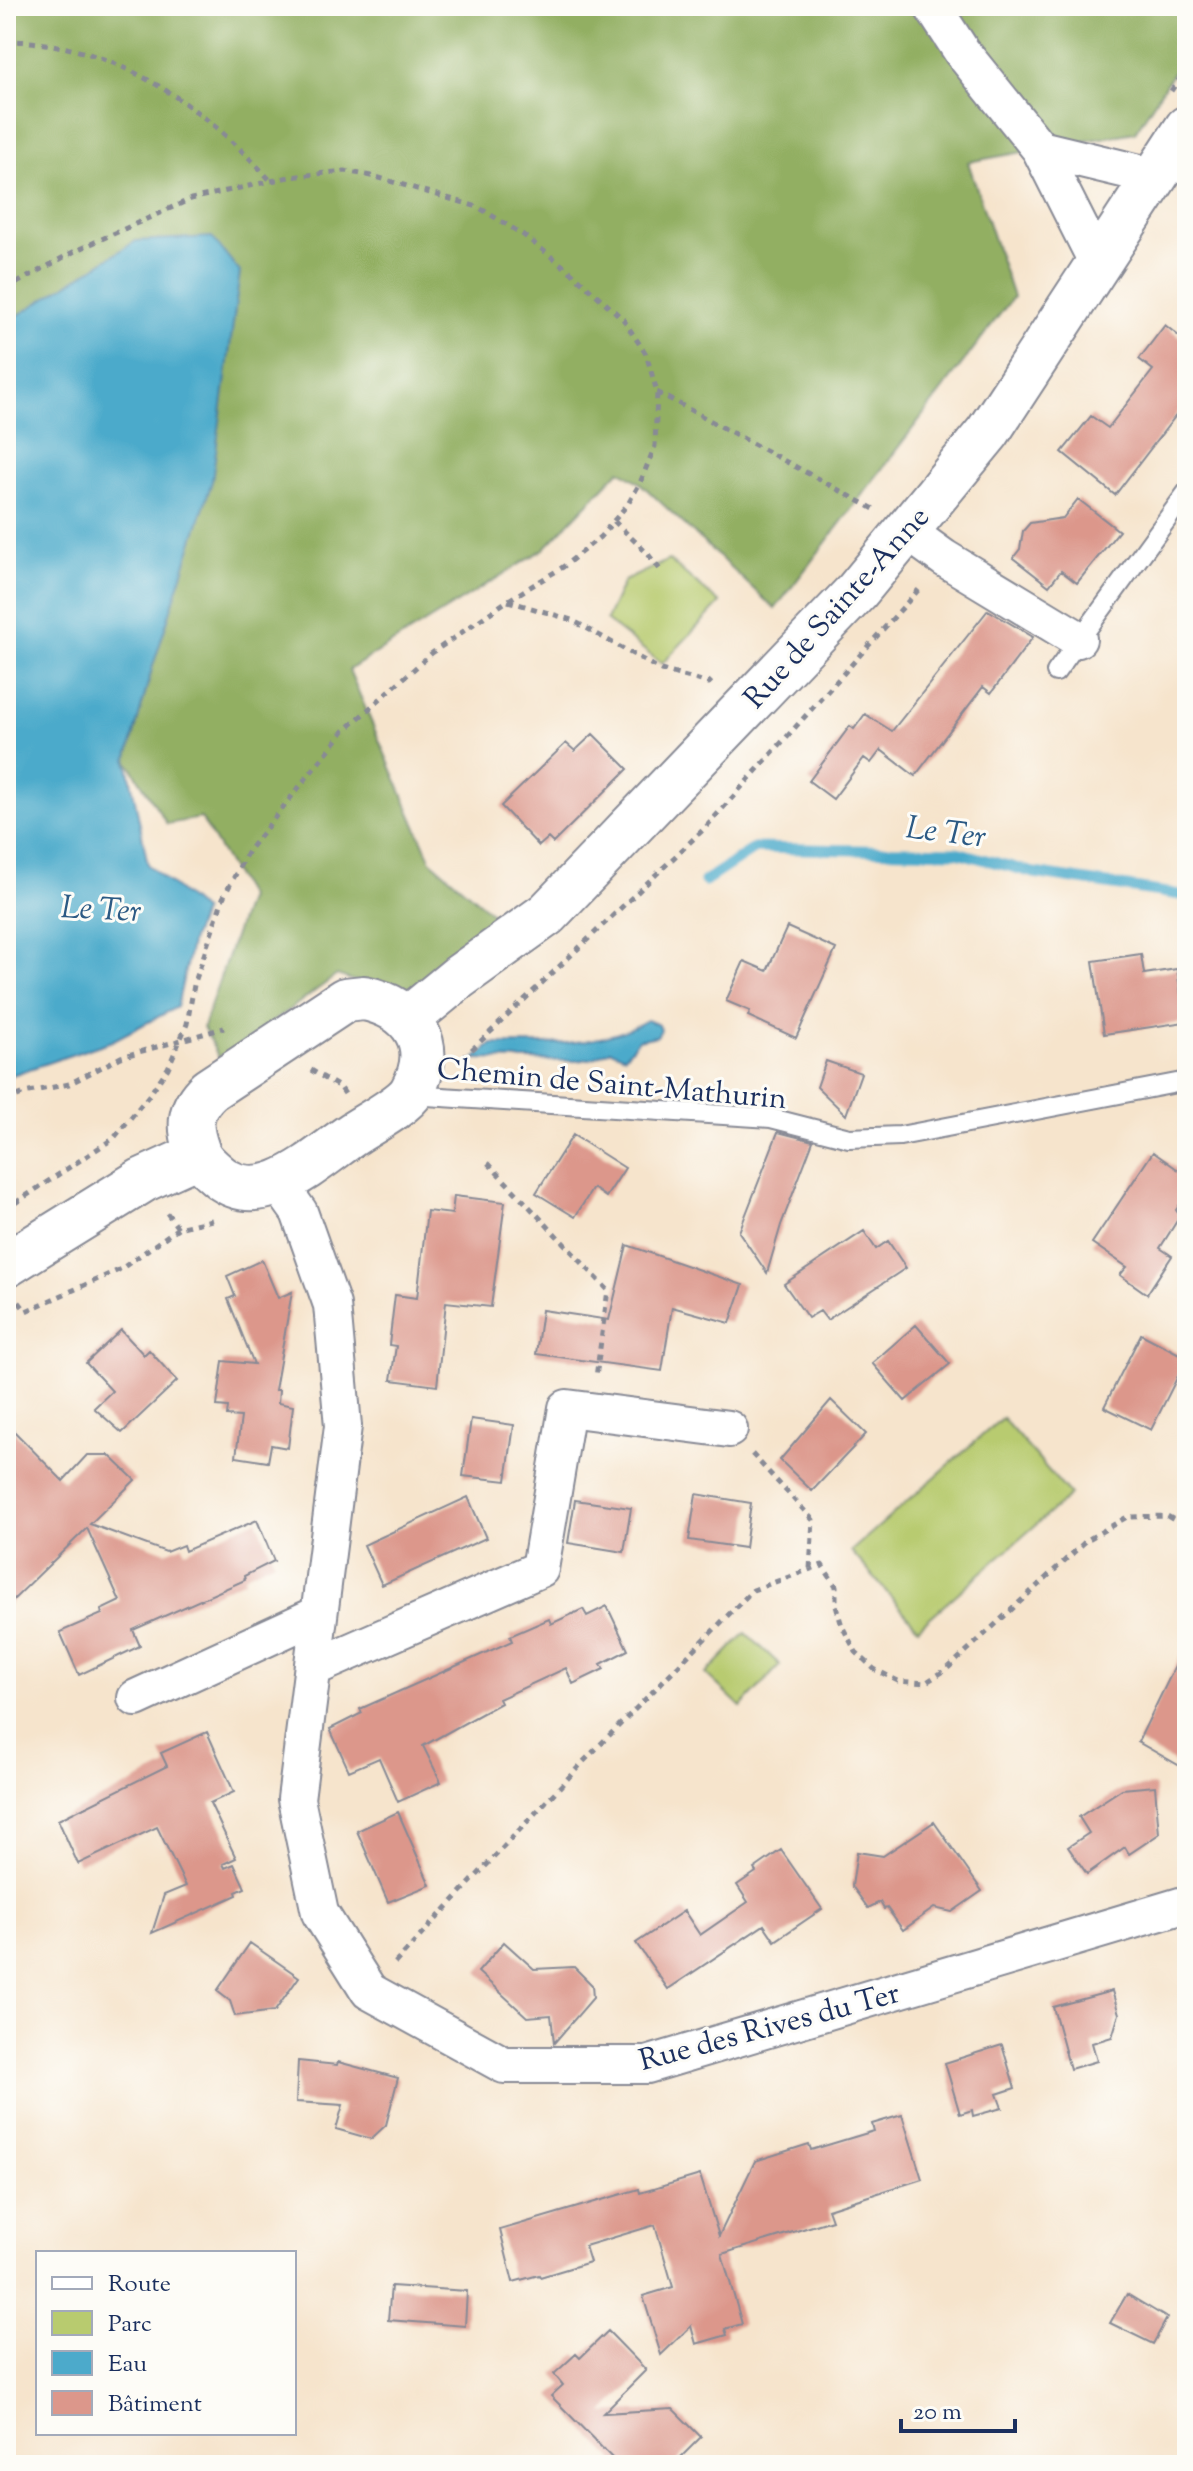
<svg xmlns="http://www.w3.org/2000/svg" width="1193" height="2471" font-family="'Sorts Mill Goudy',serif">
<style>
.green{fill:#b8cb6f;stroke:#6a7d66;stroke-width:2}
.forest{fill:#92af62;stroke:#566f60;stroke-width:2}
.water{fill:#4caacb;stroke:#346c94;stroke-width:2}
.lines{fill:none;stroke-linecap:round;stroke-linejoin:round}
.stream{stroke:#4caacb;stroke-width:11}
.building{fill:#dc978b}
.service-casing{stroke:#888a95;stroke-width:22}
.minor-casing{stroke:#888a95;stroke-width:40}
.tertiary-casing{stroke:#888a95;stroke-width:48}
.path{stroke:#888a95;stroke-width:5;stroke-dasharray:6 6;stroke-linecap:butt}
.service{stroke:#fff;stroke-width:18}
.minor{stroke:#fff;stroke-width:36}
.tertiary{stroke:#fff;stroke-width:44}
.labels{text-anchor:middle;stroke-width:6;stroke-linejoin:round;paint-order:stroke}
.street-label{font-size:30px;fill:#1b2f5e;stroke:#fdfcf7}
.water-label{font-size:32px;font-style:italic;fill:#2c5a84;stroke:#fdfcf7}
</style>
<rect width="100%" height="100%" fill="#fdfcf7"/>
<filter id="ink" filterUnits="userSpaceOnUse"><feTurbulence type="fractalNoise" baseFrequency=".0125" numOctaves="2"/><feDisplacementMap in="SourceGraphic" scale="16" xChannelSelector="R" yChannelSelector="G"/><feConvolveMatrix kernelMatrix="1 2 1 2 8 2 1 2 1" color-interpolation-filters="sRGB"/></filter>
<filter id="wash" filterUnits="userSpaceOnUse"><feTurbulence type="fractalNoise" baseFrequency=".006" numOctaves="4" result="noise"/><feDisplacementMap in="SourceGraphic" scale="32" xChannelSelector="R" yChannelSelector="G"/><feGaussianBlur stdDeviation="1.8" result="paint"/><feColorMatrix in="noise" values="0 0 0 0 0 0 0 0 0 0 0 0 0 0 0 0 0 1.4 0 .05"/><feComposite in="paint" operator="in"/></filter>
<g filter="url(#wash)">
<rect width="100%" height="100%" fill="#f6e4cc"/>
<path class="green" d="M669,560l51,43 -58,61 -56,-44 18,-39z
M1002,1418l68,77 -152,133 -67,-77z
M746,1633l34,32 -39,42 -35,-33z"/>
<path class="forest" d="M6,6h1181v45l-52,81 -167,30 45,135 -238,312 -135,-126 -20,-13 -76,79 -195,121 82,191 69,59 -95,78 -68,-23 -117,85 -17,-33 45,-130 -47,-79 -34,6 -40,-64 24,-88 -135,-353 -10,4z"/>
<path class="water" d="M212,237l28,35 -28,209 -61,191 -24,88 21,105 55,46 -11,28 -15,68 -65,34 -106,36v-754l130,-82z
M647,1020l12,5 2,5 -4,6 -19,4 -13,16 -14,-6 -17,8 -17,3 -102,-2 17,-15c50,1 110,3 155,-24z"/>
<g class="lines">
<path class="stream" d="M705,881l50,-33 202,4 77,21 153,23"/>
</g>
<g id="blocks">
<path class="building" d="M1165,325l15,12 7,-9v73l-72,94 -53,-43 29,-36 17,12 45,-58 -14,-11z
M1078,499l41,32 -42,52 -16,-12 -12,15 -36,-28 7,-9 3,-18 7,-8 33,-5z
M988,610l45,27 -42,56 -8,-6 -68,89 -34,-26 -10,13 -7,-5 -31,41 -24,-18 41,-55 4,3 11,-15 27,17z
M593,734l35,35 -75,74 -5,-5 -9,8 -38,-40 65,-63 9,8z
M787,927l49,22 -40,89 -48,-22 2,-5 -24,-10 18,-40 23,10z
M1141,954l3,20 33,-5 8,53 -81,12 -11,-73z
M826,1061l35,12 -15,42 -29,-28z
M778,1132l35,9 -32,84 -14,48 -28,-41z
M573,1135l52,33 -19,29 -13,-9 -18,29 -39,-24z
M1153,1152l34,24v18l-11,16 4,6 -20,32 12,8 -25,38 -27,-19 7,-8 -35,-24z
M454,1196l51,6 -14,105 -45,-5 -9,84 -46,-6 5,-34 -7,-1 6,-50 22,3 10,-87 25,3z
M864,1231l12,18 12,-8 18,27 -79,52 -7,-9 -12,7 -24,-34z
M627,1245l116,40 -13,38 -58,-16 -10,64 -126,-17 6,-44 67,10z
M262,1260l16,38 14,-6 -17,98h4l-1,13 15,3 -5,42 -17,-3 -3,17 -32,-5 5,-40 -14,-1 1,-9 -11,-1 6,-45 31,3 -26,-65 7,-3 -8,-20z
M916,1325l34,39 -45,37 -33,-38z
M121,1330l23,25 5,-5 28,31 -55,52 -28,-25 18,-17 -26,-28z
M1141,1334l46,24 -36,72 -47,-23z
M831,1400l35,34 -54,57 -32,-31z
M471,1419l43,6 -8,56 -43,-5z
M6,1423l57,58 24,-26h22l26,25 -45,44 76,28 17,-7 2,6 72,-31 17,41 -30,15 1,4 -112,50 7,16 -61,29 -19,-43 42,-18 -1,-4 19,-9 -33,-73 -81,79z
M696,1494l55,9 -6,45 -56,-8z
M468,1497l18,41 -104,47 -18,-40z
M575,1500l56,8 -7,44 -56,-9z
M607,1606l21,44 -27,14 3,5 -31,15 -7,-16 -67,31 2,4 -78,43 18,36 -43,20 -19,-44 -30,13 -19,-42 32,-16 -2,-4 152,-68 -2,-5 39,-17 2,5 32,-15 4,7z
M1187,1642v128l-49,-28z
M207,1732l27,60 -24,11 26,55 -13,6 2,4 9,-4 11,24 -9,4 1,3 -85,38 12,-38 22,-9 -29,-59 -79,37 -20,-44 109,-54 -6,-13z
M1155,1786l4,48 -30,20 -4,-7 -38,27 -19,-27 21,-14 -10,-16 43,-28z
M398,1812l32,73 -42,17 -31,-71z
M934,1822l48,69 -30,21 -18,-4 -31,22 -16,-22 -3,1 -4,-7 -12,6 -16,-22 5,-34 26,4z
M781,1850l41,59 -47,32 -11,-16 -96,64 -32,-46 48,-32 16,24 48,-33 -11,-17 19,-13 -2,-3z
M504,1942l30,27 40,-2 18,18 1,13 -39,45 -3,-28 -24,2 -49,-45z
M250,1943l49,34 -24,34 -40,5 -5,-15 -13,-10z
M1112,1991l7,23 -7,23 -20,6 5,18 -27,8 -17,-62z
M1002,2045l13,43 -18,6 5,14 -29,8 -1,-6 -12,4 -15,-51z
M298,2061l39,4 1,-3 60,16 -12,47 -15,14 -35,-10 7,-24 -47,-3z
M902,2115l20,64 -94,30 4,11 -110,34 20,70 -17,5 2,6 -31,9 -5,-18 -30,29 -18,-59 30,-9 -18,-62 -70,21 5,16 -50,15 -1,-2 -26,7 -13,-52 139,-41 1,4 60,-18 19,61 36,-75 54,-17 2,6 63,-19 -2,-7z
M391,2286l76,5 -2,35 -77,-6z
M1127,2294l40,24 -14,26 -43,-21z
M608,2331l38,39 -43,43 70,-4 28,28 -28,28h-54l-68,-69 12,-11 -9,-11 22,-20 4,4z"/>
</g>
</g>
<g filter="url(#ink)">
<use href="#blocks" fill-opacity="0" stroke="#888a95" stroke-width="2"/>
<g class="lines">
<g class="service-casing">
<path id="service" d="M1056,672l131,-180
M411,1095l360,23 78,20 51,-2 287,-55"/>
</g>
<g class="minor-casing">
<path id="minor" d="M932,6l30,46 78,97 58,115
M1040,149l116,28
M908,532l36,26 134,81
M279,1184l20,28 33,93 11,121 -47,373 24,114 49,78 135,74h143l540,-161
M313,1668l227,-99 27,-161 162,21
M136,1698l183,-84"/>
</g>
<g class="tertiary-casing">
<path id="tertiary" d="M364,998c49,10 74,47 48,93 -8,14 -44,33 -59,43 -36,24 -89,77 -133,43 -8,-7 -20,-16 -23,-27 -9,-25 -8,-41 12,-60l136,-90z
M409,1018l50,-41 88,-63 310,-323 131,-159 199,-304
M6,1265l137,-85 55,-25"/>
</g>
<path class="path" d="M6,41c107,0 196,64 265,140
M1171,91l16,-23
M6,289l69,-38 116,-52 98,-22 56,-6 31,6 102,30 44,27 49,38 52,47 23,35 11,38 -2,54 -15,37 -12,21 -28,33 -37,30 -56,34 -75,52 -88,78 -96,120 -25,47 -29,87 -7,39 -19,44 -18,26 -36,44 -108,71
M657,392l217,117
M614,521l34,33 14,18
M508,601l64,19 89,50 48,13 3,-3
M463,1058l242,-230 216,-241
M311,1070l30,18 4,6
M6,1101l18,-8 45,-9 52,-27 103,-29
M488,1163l120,127 -12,87
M167,1213l11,15 34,-8
M19,1302l7,9 95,-42 57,-41
M752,1454l61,66 -3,49
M395,1963l189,-202 169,-171 69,-25 14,21v20l6,20 14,26 18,17 24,12 27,2 22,-14 140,-129 40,-23 40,-1 20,11"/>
<use href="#service" class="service"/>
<use href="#minor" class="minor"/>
<use href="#tertiary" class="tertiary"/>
</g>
</g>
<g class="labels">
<g class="street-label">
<text transform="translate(836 607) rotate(-48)" y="10">Rue de Sainte-Anne</text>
<text transform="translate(612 1083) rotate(5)" y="10">Chemin de Saint-Mathurin</text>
<text transform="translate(769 2026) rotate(-15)" y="10">Rue des Rives du Ter</text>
</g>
<g class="water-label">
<text transform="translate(946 831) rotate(7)" y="11">Le Ter</text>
<text transform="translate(101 908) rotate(3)" y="11">Le Ter</text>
</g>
</g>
<rect width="1193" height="2471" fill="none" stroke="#fdfcf7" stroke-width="32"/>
<rect x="36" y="2251" width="260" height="184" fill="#fdfcf7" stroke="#a3aaba" stroke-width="2"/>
<rect x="52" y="2277" width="40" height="12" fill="#ffffff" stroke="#a3aaba" stroke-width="2"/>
<text x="108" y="2291" font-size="24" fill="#1b2f5e">Route</text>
<rect x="52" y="2311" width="40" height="24" fill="#b8cb6f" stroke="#a3aaba" stroke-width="2"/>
<text x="108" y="2331" font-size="24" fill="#1b2f5e">Parc</text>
<rect x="52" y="2351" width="40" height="24" fill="#4caacb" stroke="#a3aaba" stroke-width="2"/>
<text x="108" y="2371" font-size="24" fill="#1b2f5e">Eau</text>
<rect x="52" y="2391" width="40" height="24" fill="#dc978b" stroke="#a3aaba" stroke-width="2"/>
<text x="108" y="2411" font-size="24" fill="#1b2f5e">Bâtiment</text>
<path d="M901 2419v12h114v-12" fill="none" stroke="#1b2f5e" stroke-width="4"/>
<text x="913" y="2419" font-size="24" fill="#1b2f5e" stroke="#fdfcf7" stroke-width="6" paint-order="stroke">20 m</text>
</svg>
